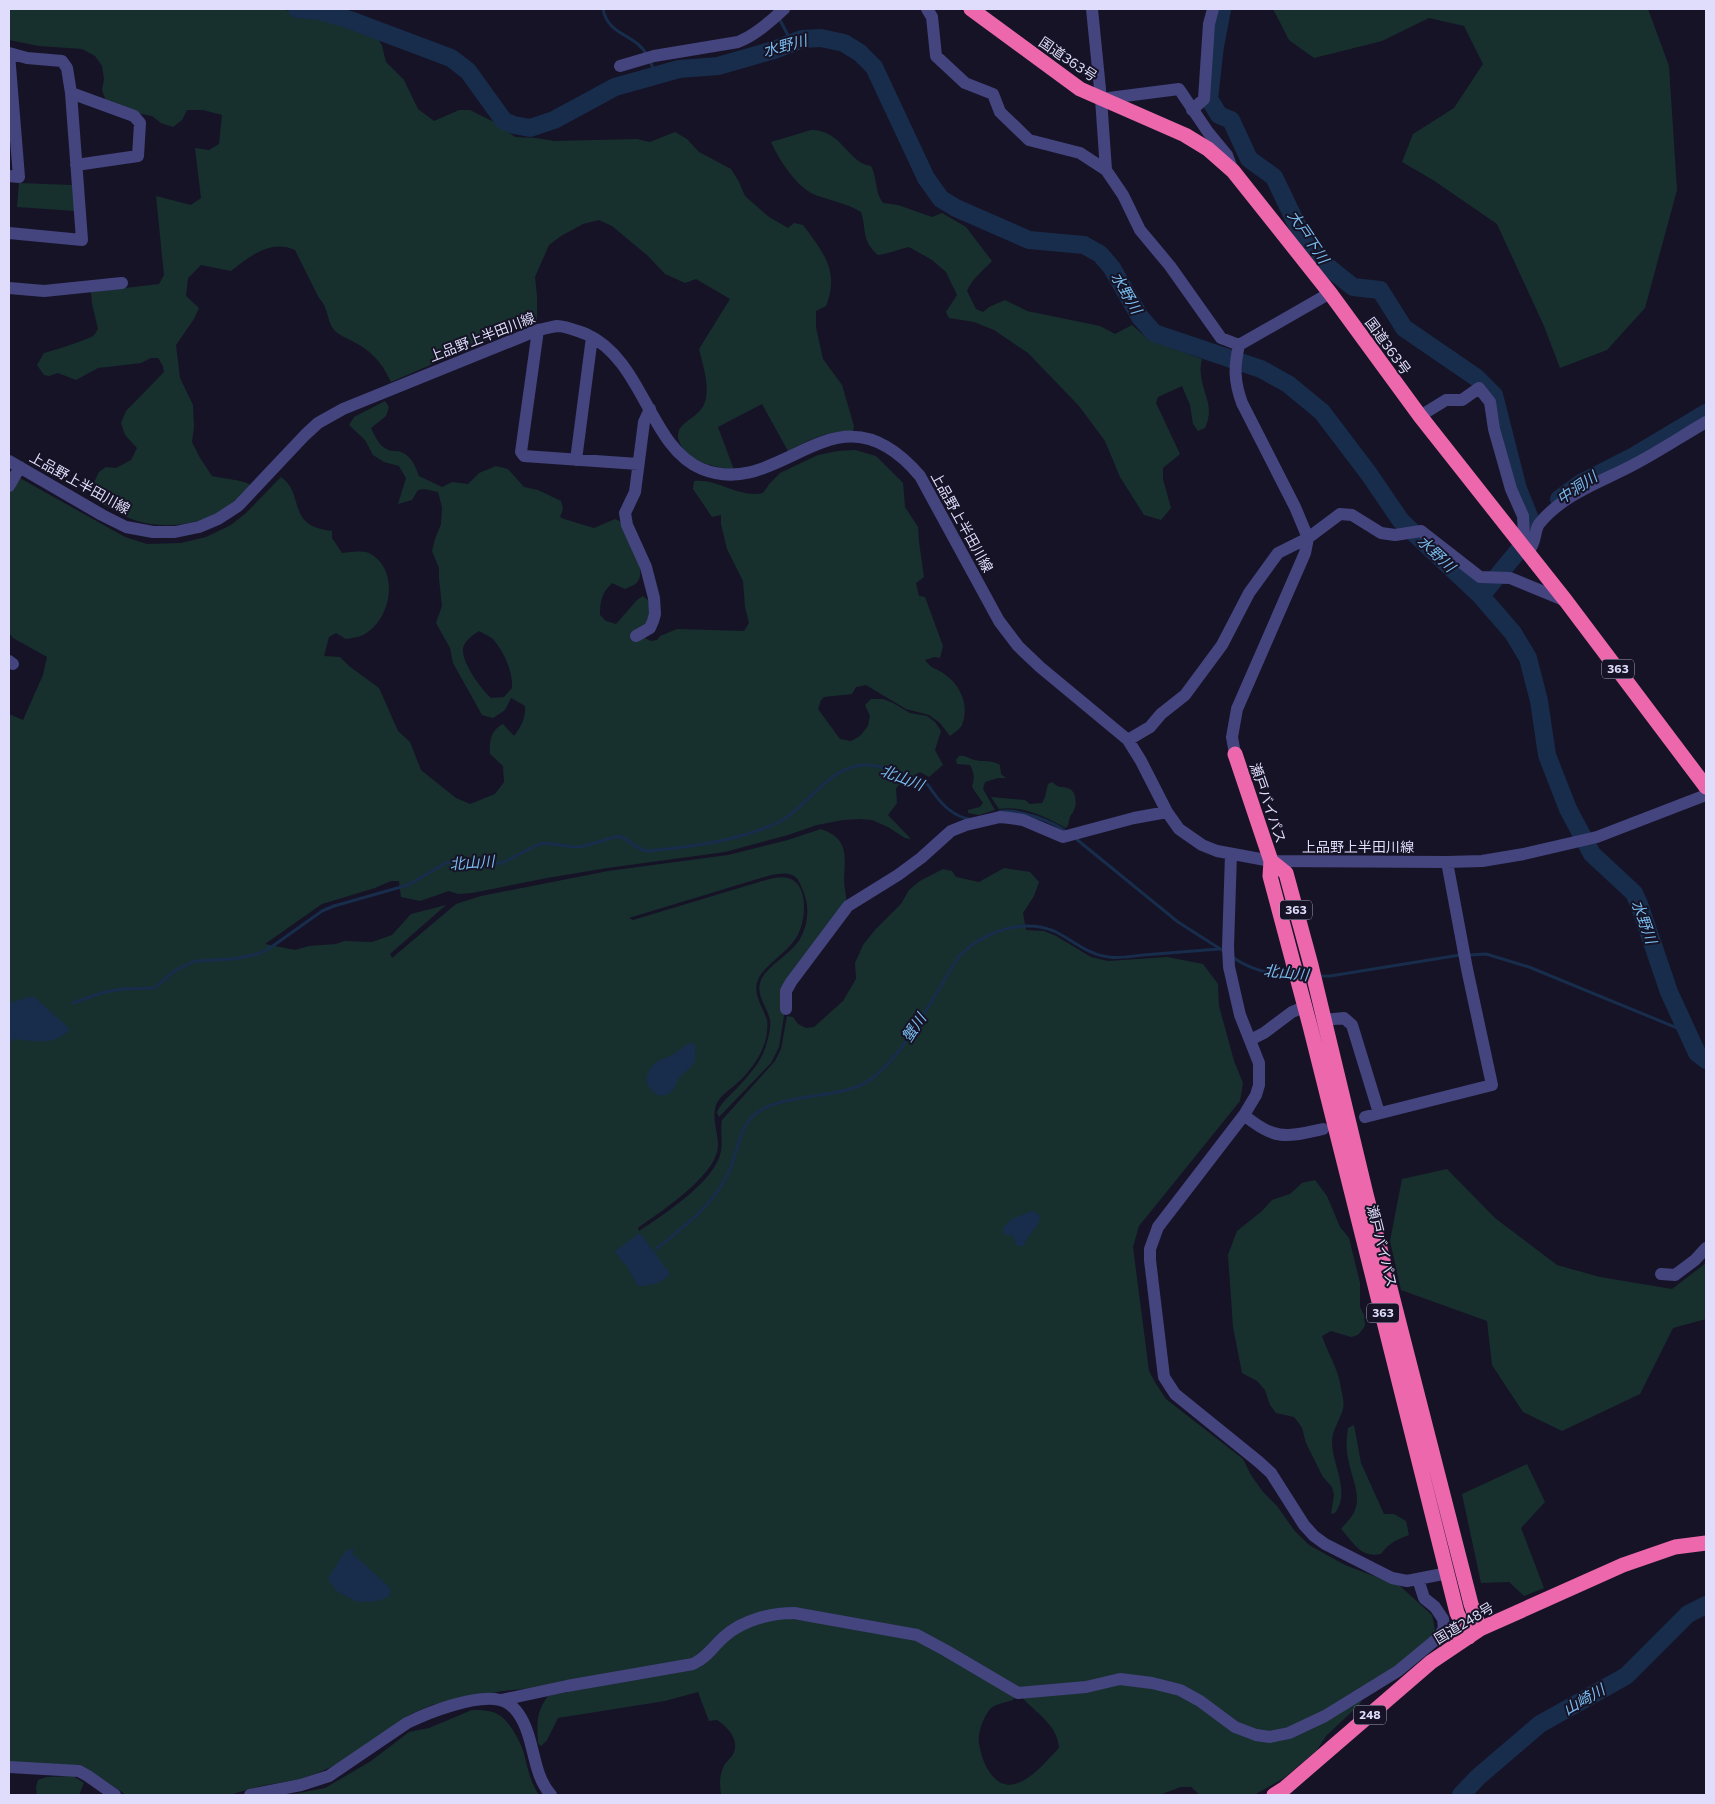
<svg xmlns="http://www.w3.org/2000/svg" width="1715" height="1804" font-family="Commissioner,'Noto Sans JP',sans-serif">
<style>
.green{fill:#17302e;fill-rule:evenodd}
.water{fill:#172d4b}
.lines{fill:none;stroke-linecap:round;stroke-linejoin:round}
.stream{stroke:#172d4b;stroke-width:3}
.river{stroke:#172d4b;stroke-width:18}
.minor{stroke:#44447f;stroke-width:12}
.highway{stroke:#ec67ab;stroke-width:15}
.labels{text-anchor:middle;stroke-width:4;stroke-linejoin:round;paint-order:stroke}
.shield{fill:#161326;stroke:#a3a0bb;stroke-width:1}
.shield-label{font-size:12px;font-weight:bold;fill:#dfddfb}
.street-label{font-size:14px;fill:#dfddfb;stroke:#161326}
.water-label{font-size:15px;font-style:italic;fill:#78bbee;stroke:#161326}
</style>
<rect width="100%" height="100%" fill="#161326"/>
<path class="green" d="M9,9h243l33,1 37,8 48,13 8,7 4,8 4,16 18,18 14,29 16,12 25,-11h11l28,14 17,13 21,1 18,3 83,-2 13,3 25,-10 12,7 12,13 32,17 8,13 6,14 24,21 19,11 6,-5 9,2c20,27 37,46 23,81l-10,5v16l7,32 19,26 12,41 -1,5c-25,-1 -44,9 -65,20l-26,-47 -44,23 16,43c-20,-4 -47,-7 -55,-29 -2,-4 -1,-11 2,-14 8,-9 20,-13 24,-25 5,-17 -2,-36 -6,-53l31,-50 -34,-20 -11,4 -20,-9 -17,-18 -36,-30 -13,-6 -16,4 -22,12 -12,9 -14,32 2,19v26l-19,5 -127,55c-9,-19 -17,-29 -37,-40 -7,-4 -14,-6 -20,-12 -8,-10 -5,-22 -15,-32l-24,-48c-24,-11 -45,6 -64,21l-30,-6 -13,13 -2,18 13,12 -5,11 -18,26 4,33 13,27 1,22 -2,15 8,16 12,18c12,3 25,3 37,8v3c-5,6 -10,13 -16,17 -28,20 -66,27 -99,16 -14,-5 -28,-14 -41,-22l1,-16 5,-10 7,-5 10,1 15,-8 6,-12 -12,-13 -4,-12 5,-12 38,-39 -1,-6 -5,-8h-7l-10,5 -43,5 -22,12 -18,-7 -9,3 -5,-1 -7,-10 7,-12c6,-1 45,-14 49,-17 2,-2 3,-4 5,-7l-6,-25 -1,-12 68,-8 5,-9 -8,-79 35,9 10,-7 -6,-50 14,2 10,-6 3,-29 -19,-5h-16l-5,10 -9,7 -12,-4 -9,-7 -16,-3 -30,-12 -4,-11 2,-11 -2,-13 -7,-10 -13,-7 -43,-3 -30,-6z
M1273,9h375l21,57 8,124 -32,118 -38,42 -47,18 -16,-42 -47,-102 -64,-44 -31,-18 11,-28 41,-26 29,-44 -19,-38 -35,-8 -47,23 -68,17 -25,-18z
M811,130c32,0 36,33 60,36 7,14 3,24 12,37l15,2 34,12 10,-4 24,14 26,34c-9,10 -20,17 -25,30l9,18 7,3 6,-5 16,-7 22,11 73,15 15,8 17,-9 17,15 53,19c-1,5 -2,11 -1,16 2,20 14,31 4,53l-7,3 -5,-7 -3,-19 -8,-19 -24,11 -2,6 24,51 -17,14v11l8,29 -10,12 -17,-5 -24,-38 -15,-36 -26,-35 -51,-53 -34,-23 -20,-8 -25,-4 -3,-6 11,-17 -11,-23 -14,-12 -23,-13c-11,2 -20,7 -31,8 -17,-15 -11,-24 -17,-43 -13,-8 -28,-11 -43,-16 -21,-7 -38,-35 -47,-54z
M19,183l53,2 3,26 -58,-4z
M385,401l4,6 -3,9 -15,12c3,6 6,13 10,17 5,5 9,6 15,6 13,1 19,13 23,25l23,11 10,-5 16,2 11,-11 17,-7 12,3 16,18 14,3 23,11 2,8 -3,8 4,2 30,9 21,-9 7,3c5,12 25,47 16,59 -2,4 -9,6 -13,8l-13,-6c-10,10 -12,17 -12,32l6,6 10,3 21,-24 6,-4 5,4 2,10 -5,28 6,3 6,-1 3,-4 17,-7 67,2 5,-8 -4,-16 -2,-26 -16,-32 -6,-25v-9l-9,2 -19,-28 1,-8c23,-3 47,18 69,12l7,-10 10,-10 38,-18 20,-4 17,-1 21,6 27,27 2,24 13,20 1,15 5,35 -8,6 3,13 6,1 18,49 -3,12 -6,-1 -9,3c8,10 9,7 18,13 17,11 27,32 19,52 -2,4 -8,8 -12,11l-10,-13 -11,-8 -23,-6 -40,-24 -10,2 -4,7 -28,3 -3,3 -3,9 22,30 11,2 9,-5 8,-10 2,-10 -5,-11 6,-6h12l10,4 17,10 17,3 8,6 6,9 -6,19 8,15 -14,12 -9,-5 -20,12 -4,4 1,15 -9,12 23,24 -6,-1 -17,-11 -16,-7 -12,-1 -17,1 -26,5 -29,10 -63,17 -118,16 -60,10 -75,15 -14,1 -9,-3 -29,10 -19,-4 -2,-16h-8l-16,7 -53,16 -57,40 30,6 14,-4 27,-2 8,-3 28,1 20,-7 19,-21 35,-9 -56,49 2,4 64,-54 25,-8 127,-25 120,-16 60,-15 33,-11c28,10 24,26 23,52 0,7 3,15 2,23l-58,76 -4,36 -5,31 -8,16 -52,54 -2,-5c6,-12 13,-16 22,-26 12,-13 24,-27 28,-44 2,-7 4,-15 3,-22 -3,-14 -15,-25 -9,-40 6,-14 30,-26 39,-41 9,-16 10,-34 2,-51 -2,-4 -4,-10 -8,-12 -7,-4 -15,-2 -23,-1l-142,43 4,2 133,-40c7,-2 15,-4 22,-2 22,6 18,45 8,60 -9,15 -33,28 -38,42 -6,14 5,27 9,40 1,5 0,13 -1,18 -4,18 -18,36 -31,47 -6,5 -13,10 -17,16 -8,13 0,30 0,44 0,30 -58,67 -80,83l1,3c24,-16 77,-50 82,-80 2,-10 -1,-21 1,-31l53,-59 6,-12 6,-33 6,1 5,7 8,4 8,-1 29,-26 13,-22 -1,-16 8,-18 12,-15 26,-26 8,-14 11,-9 23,-12 9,2 4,6 23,5 25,-14 26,4 9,10 -5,14 -11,17 3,17 18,1 12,5 35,21 17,4 59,-4 36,7 15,20 1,22 15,55 9,22 -3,18 -101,125 -6,21 16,124 7,13 10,15 77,60 8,16 12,17 14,14 17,24 15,15 36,20 55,21 32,29 4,20 -39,34 -105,62 -32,3 -109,-53 -132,11 -120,-65 -138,-12 -66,46 -142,25 -50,5 -36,6 -35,8 -21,9 -75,51 -21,9 -14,5 -40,7 -32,9h-103l-35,-24 -82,-9v-1048l14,6 20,-45 4,-18 -34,-19 -4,-5v-140l9,-16 107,60 22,7 34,-1 25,-6 25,-12 15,-12 35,-36c25,18 4,49 51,54v7l10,15c8,-1 19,-3 27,0 31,16 23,65 -4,81 -5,3 -13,4 -19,5l-10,-6 -7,4 -5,19 16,1 9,9 30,22 19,43 12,11 11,28 35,28 14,6 25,-10 9,-12 -1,-16 -13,-12c-1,-13 1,-24 13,-30l11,12c7,-9 12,-18 11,-30l-14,-8 -6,12 -12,8 -11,-3 -29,-52 -3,-15 -14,-25 6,-17 -3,-27v-11l-7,-17 3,-12 6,-15 1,-17 -4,-15 -14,-3 -6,1 -6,10 -14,4 8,-26 -7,-12 -15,-4 -11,-7 -8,-15 -16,-15 5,-8zM479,631c4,2 10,5 14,8 11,13 20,32 19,49l-8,9 -13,1c-10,-9 -30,-36 -28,-50 2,-8 10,-13 16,-17z
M959,756c7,-1 10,3 16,4 9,2 17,0 25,5l1,9 5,4h-8l-13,4 -2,7 12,21 -16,5 -11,-2v-3l12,-3 3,-4c-4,-7 -8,-10 -11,-17 3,-8 2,-14 -2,-21l-13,-1 -1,-4z
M1052,782c9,8 9,3 18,7 6,3 7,16 4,21 -1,3 -3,4 -4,7 -2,5 0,6 -4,11 -20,-11 -44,-23 -67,-19l-8,-12 34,3 5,4 12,-1 3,-6 3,-13z
M1447,1169l48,49 62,47 43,12 72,12 34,-26v56l-33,9 -33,66 -78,37 -39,-19 -31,-47 -5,-44 -86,-31 -11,-49 12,-62z
M1315,1180l12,16 13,31 9,11 11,45v24l4,8 1,11 -7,9 -7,2 -20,-6 -9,5c5,15 16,34 18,47 1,7 5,19 3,26 -3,11 -11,21 -11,33 0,23 19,50 3,71l-4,1 3,-19 -2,-8 -9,-10 -17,-34 -4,-15 -4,-6 -4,-5 -18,-4 -6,-8 -5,-15 -8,-9 -15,-8 -9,-46 -5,-72 9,-24 25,-20 10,-11 18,-6 12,-11z
M1354,1425l7,38 23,51h10l12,7 3,14c-13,5 -20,8 -28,19 -21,4 -27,-11 -40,-25 5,-6 12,-13 14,-19 6,-15 -3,-32 -6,-47 -3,-12 -3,-23 -1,-35z
M1527,1464l18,38 -24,26 23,60 -20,8 -15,-14 -28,1 -19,-89z
M777,1617l131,18 108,59 -3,6c-6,2 -17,4 -22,8 -7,7 -14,26 -12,35 2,17 14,47 36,41 19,-6 31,-23 44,-36 -1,-24 -25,-36 -39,-53l100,-15 59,12 91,47 92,-40 -2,5 -34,32 -9,14 -33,28 -30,17h-54l-9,-8h-10l-22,8h-438c-1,-9 -2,-18 2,-27 2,-6 9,-10 11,-16 5,-14 -7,-25 -17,-32l-8,1 -11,-29 -33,9 -107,17 -11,22 -6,6 -3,-3c-1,-20 -2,-31 10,-47l146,-29 34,-31z
M472,1710c10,0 19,0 27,5 10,5 23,29 25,39 4,15 6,28 15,41h-250l36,-7 46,-27 38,-29 20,-4z
M73,1776l11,7 -5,12h-42l-1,-8 2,-7 9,-3z"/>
<path class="water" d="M33,996l37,33c-13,17 -37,12 -56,10l-5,5v-41z
M690,1043l4,1 2,3c-2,5 0,11 -2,16 -3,6 -10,9 -14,14 -4,4 -4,11 -8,14 -11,11 -24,0 -26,-12 7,-19 10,-16 26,-24 6,-3 11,-9 18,-12z
M1032,1211c16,4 3,17 -3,25 -2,3 -4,7 -6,10h-6l-4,-10 -9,-2 -1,-6 9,-9z
M640,1233l30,41c-9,9 -20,12 -32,12l-13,-23h-2l-8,-12z
M353,1548l2,1 -3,4 36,33 3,6 -3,5 -10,4 -21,1 -22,-12 -7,-12 19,-29 3,2z"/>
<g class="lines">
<path class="stream" d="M603,9c5,27 33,25 44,46
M779,18l13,25
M650,61l6,14
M999,812c17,-5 55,10 69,21
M1075,838l103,84 47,30
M1469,955l17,-1 43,13 158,65
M1232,957c19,13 38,18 60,18
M1318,976h12l130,-21
M73,1003l28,-10 21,-4 32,-1 22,-18 19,-9 38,-2 25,-5 12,-6 52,-37 12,-5 74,-21 38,-22 12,-1 36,2 8,-1 35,-18 8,-2 30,4 9,-1 35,-10c11,4 17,13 28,15 43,-4 91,-10 130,-28 31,-15 53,-60 91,-58 10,0 51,13 58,18 3,2 5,7 7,9 9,13 20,24 36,27
M656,1249c29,-23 60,-46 74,-80 7,-16 9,-39 22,-52 22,-23 77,-18 107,-31 40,-17 76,-94 100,-130 24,-24 63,-38 95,-25 19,9 34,24 55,26 10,2 23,-1 34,-2 25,-2 51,-4 76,-6"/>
<path class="river" d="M297,9l23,2 30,9 101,38 17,13 36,50 10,4 16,3 24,-8 61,-33 64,-18 39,-3 56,-16 28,-11 19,-1 23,5 16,10 14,14 52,111 15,21 15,9 73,32 55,5 16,9 12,14 28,49 14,16 107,36 27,15 34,28 47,62 32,47 80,75 32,37 15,25 11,43 8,54 21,54 24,45 42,39 5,11 30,88 28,61 9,7
M1222,10l-7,36 -6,53 10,16 12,5 18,39 25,18 22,46 26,39 31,25 27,3 24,38 73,50 17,17 24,94 13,32
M1559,499l22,-16 53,-27 72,-43
M1481,596l47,-57 1,-5
M1461,1795l17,-18 62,-53 86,-48 62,-62 18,-9"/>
<path class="minor" d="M927,9l5,8 4,39 29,27 28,11 7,18 29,28 51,13 26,17 17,25 17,35 30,36 51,72 18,7
M1092,9l9,90 5,71
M9,53l18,5 35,3 5,7 4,25 11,147 -73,-7
M620,66l34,-10 84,-14c18,-7 31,-20 46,-33
M71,93l63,23 6,7 -2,33 -62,9
M1101,99l78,-10 29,43 19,23 6,16
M1192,110l12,-11 5,-75 4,-15
M9,176l10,1 -10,-123
M9,288l35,3 78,-8
M538,330l-17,122 3,4 114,8
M1420,416l26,-16h16l17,-12 11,14 4,27 17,60 12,27 1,20 -5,4
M576,460l16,-123
M9,461l93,54 24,12 27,5h22l24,-5 19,-8 20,-13 67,-71 13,-12 25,-14 195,-79c6,-1 12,-3 19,-4 9,0 20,5 29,8 58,26 63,113 116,135 81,33 133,-93 218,7l79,145 19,25 22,21 88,73 13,21 26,51 12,17 23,16 15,6 54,10 176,1 35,-1 42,-7 73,-17 109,-42
M9,486l11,-19
M1528,552c9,-11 6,-21 11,-28 24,-30 62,-42 94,-59 25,-13 49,-29 73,-43
M636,636l14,-8 3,-7 2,-7 -1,-16 -8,-31 -19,-42 -2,-12 10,-21 9,-70 6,-13
M9,661l4,3
M1128,740l22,-13 11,-13 24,-19 37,-50 27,-52 29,-40 30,-15 32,-24 12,1 29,18 14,2 26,-4 59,46 30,1 56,23
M1235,754l-3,-17 5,-28 68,-156 3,-15 -13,-31 -53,-104c-8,-22 -8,-36 -3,-58l91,-52
M1231,854l-3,93 1,20 11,48 19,48v22l-3,10 -12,20 -86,112 -8,22v11l14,117 11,17 84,68 12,11 33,52 10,11 11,8 67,34 15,3 41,-8
M786,1009v-18l5,-9 57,-76 50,-31 23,-17 30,-27 15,-6 34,-8 10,1 13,2 40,17 71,-19 33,-6
M1324,1020l20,-2 8,7 27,88
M1250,1040l14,-7 28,-21 12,-5
M1244,1115c31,26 42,22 79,14
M1365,1117l127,-32 -25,-116 -20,-107
M1661,1274l14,1 20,-15 11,-12
M501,1700l66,-14 126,-22c16,-8 19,-17 32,-28 18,-16 46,-23 69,-23l123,22 28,15 73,43 68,-6 34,-8 32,4 28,7 20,11 35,26 21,8 14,2 19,-4 36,-17 73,-45 41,-34 5,-9 -1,-9 -8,-12 -11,-9 -6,-19
M9,1767l70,4 9,5 27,19
M250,1795l51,-10 28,-9 78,-53c22,-11 69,-29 93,-23 15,3 24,21 28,34 7,21 8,44 23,61"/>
<path class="highway" d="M971,9l109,80 105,46 23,14 25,22 97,122 90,123 146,185 140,186
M1235,754l36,107 -1,15 40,150 147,587 12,24
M1271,861l15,12 25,92 55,229 105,410 9,25
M1274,1795l11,-7 146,-126 49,-33 143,-64 52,-18 31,-4"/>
</g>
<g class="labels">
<g class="shield">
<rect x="1602" y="659.5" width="32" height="19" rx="4"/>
<rect x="1280" y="900.5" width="32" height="19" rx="4"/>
<rect x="1367" y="1303.5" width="32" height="19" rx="4"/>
<rect x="1354" y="1705.5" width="32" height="19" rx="4"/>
</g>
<g class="shield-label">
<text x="1618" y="673">363</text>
<text x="1296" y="914">363</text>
<text x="1383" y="1317">363</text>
<text x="1370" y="1719">248</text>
</g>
<g class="street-label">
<text transform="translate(1068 59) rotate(34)" y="5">国道363号</text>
<text transform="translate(482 337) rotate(-21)" y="5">上品野上半田川線</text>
<text transform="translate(1388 346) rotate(54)" y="5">国道363号</text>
<text transform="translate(80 483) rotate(29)" y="5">上品野上半田川線</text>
<text transform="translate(962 522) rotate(61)" y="5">上品野上半田川線</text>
<text transform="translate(1268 803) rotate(71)" y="5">瀬戸バイパス</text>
<text x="1358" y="852">上品野上半田川線</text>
<text transform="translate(1382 1246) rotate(76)" y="5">瀬戸バイパス</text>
<text transform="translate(1464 1623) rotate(-31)" y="5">国道248号</text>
</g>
<g class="water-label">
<text transform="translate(785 46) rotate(-15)" y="5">水野川</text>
<text transform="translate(1308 237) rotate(56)" y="5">大戸下川</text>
<text transform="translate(1126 293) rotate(60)" y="5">水野川</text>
<text transform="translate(1577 488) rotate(-34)" y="5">中洞川</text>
<text transform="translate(1436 554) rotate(43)" y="5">水野川</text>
<text transform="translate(902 778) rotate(21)" y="5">北山川</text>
<text transform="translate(472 863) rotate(-4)" y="5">北山川</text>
<text transform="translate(1644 922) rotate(70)" y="5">水野川</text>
<text transform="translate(1286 973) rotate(6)" y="5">北山川</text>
<text transform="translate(914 1028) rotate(-56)" y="5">蟹川</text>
<text transform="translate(1584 1700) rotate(-30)" y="5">山崎川</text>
</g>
</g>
<rect width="1715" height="1804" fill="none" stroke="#dfddfb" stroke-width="20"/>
</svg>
